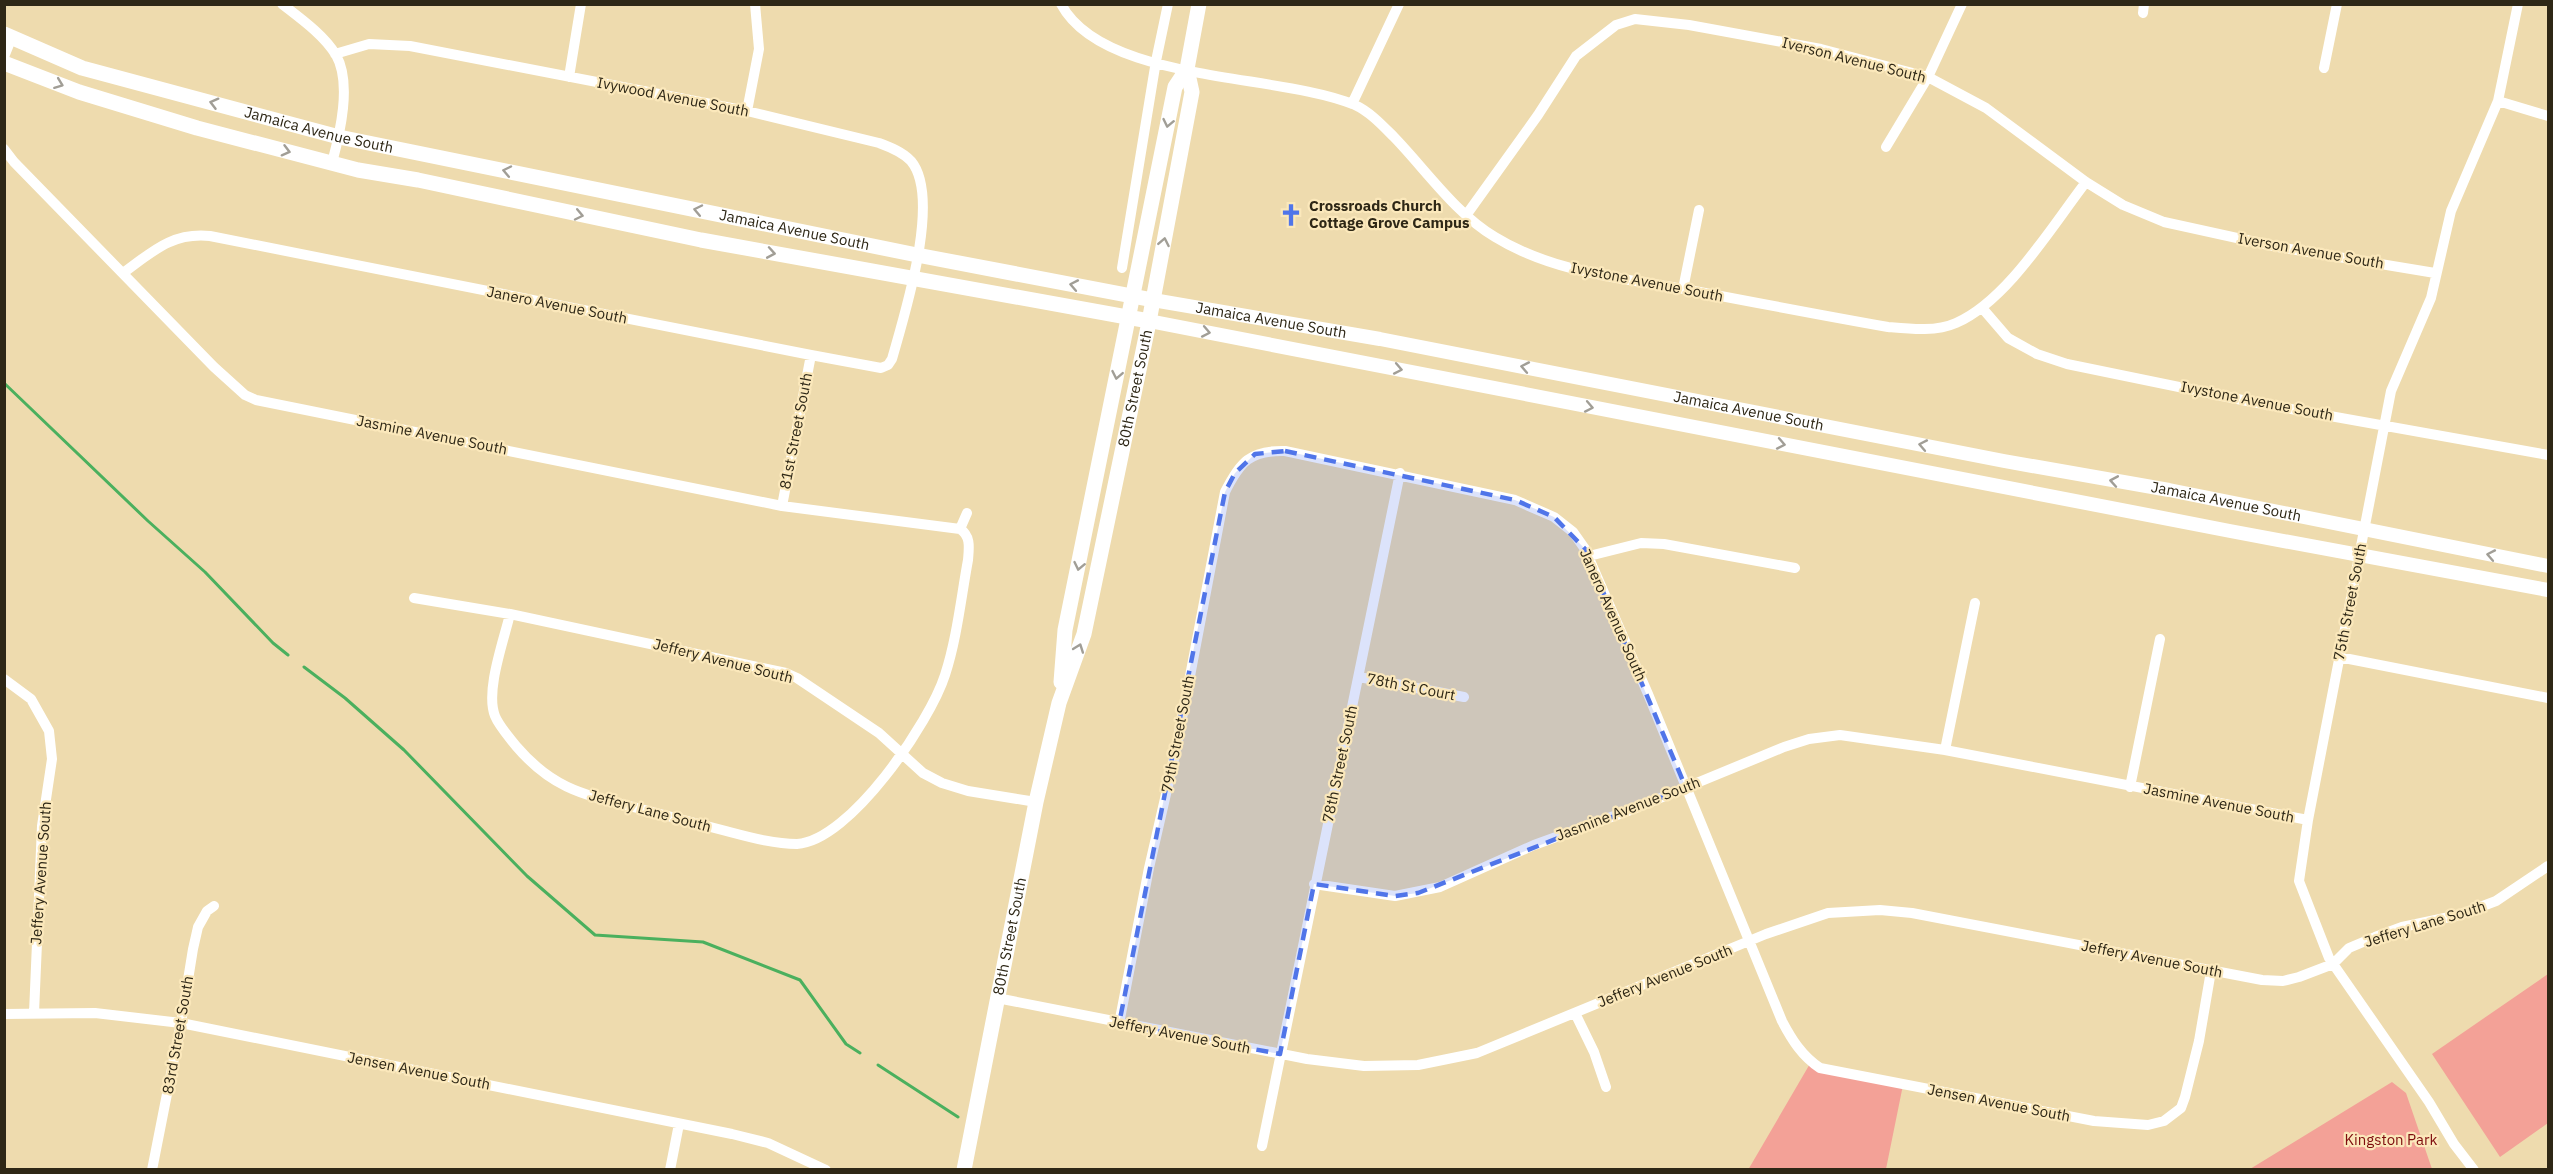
<svg xmlns="http://www.w3.org/2000/svg" width="2553" height="1174" font-family="'IBM Plex Sans',sans-serif">
<style>
.green{fill:#f3a197}
.lines{fill:none;stroke-linecap:round;stroke-linejoin:round}
.stream{stroke:#4bb05e;stroke-width:3}
.minor{stroke:#fff;stroke-width:10}
.tertiary{stroke:#fff;stroke-width:14}
.secondary{stroke:#fff;stroke-width:15}
.oneway{stroke:#a19e96}
.marked{fill:#5075e9;fill-opacity:0.2;stroke:#5075e9;stroke-width:4.5;stroke-dasharray:12 8;stroke-linejoin:round}
.labels{text-anchor:middle;stroke-width:4.5;stroke-linejoin:round;paint-order:stroke}
.street-label{font-size:15px;fill:#2e2716;stroke:#fbe8bb}
.poi-label{font-size:15px;font-weight:bold;fill:#2e2716;stroke:#fbe8bb;text-anchor:start}
.park-label{font-size:15px;fill:#7e0d0e;stroke:#fbe8bb}
</style>
<rect width="100%" height="100%" fill="#eedbae"/>
<path class="green" d="M2548,974v149l-48,34 -68,-103z
M1811,1062l92,23 -17,84 -138,1z
M2392,1082l14,11 26,76h-182z"/>
<g class="lines">
<path class="stream" d="M4,383l144,138 57,51 68,71 15,12
M304,667l41,31 59,52 123,126 68,59 108,7 97,38 46,64 14,9
M878,1065l80,52"/>
<path class="minor" d="M282,4c18,14 42,31 54,51 16,28 4,78 -4,108
M1061,4c42,79 218,69 294,101 15,7 27,20 39,32 31,32 62,77 101,100 57,35 125,41 189,52 68,13 136,26 204,38 22,2 48,5 68,-4 51,-22 96,-97 130,-141
M2143,13l1,-9
M4,57l8,-20
M2324,68l13,-64
M569,77l12,-73
M2498,101l50,15
M1352,104l47,-100
M747,111l12,-62 -4,-45
M1886,147l42,-70 34,-73
M4,149l10,13 200,205 31,28 11,5 526,106 178,23
M1467,214l71,-99 38,-59 40,-31 19,-6 54,6 132,24 107,28 58,31 100,74 37,23 41,17 114,25 157,26
M1122,268l34,-207 12,-57
M123,273c29,-21 49,-41 87,-37l601,119 70,13 7,-3 4,-6c12,-43 50,-161 19,-198 -8,-9 -21,-14 -32,-18l-132,-32 -337,-65 -41,-2 -34,10
M1683,289l16,-79
M1983,309l25,29 29,16 30,10 185,38 296,53
M782,506l29,-151
M960,529l7,-16
M1589,556l52,-13 23,1 131,24
M414,598l96,16 276,59 11,5 82,55 44,40 19,10 26,8 68,11
M510,614c-6,26 -25,77 -15,102 4,10 14,21 21,30 36,42 65,48 117,61 31,8 62,16 93,24 23,6 47,13 71,13 53,-3 133,-122 148,-169 12,-37 16,-77 23,-115 1,-12 3,-24 -8,-31
M2339,657l209,41
M1359,677l105,20
M4,679l27,20 18,32 3,28 -10,67 -8,187
M1945,750l30,-147
M2130,787l30,-148
M1314,884l81,12 45,-9 94,-42 102,-37 148,-61 25,-8 31,-4 105,15 363,70
M997,998l310,61 57,7 54,-1 59,-12 289,-119 62,-21 52,-3 32,3 350,67 21,1 16,-4 34,-13 16,-16 26,-11 27,-10 57,-12 37,-14 52,-35
M1575,1013l19,39 12,35
M4,1014l91,-1 86,10 551,111 36,9 58,27
M1119,1024l30,-156 26,-113 50,-263c15,-30 25,-42 60,-41l230,49 39,17 19,15 12,17 63,145 134,327c10,19 20,35 38,47l274,53 54,4 16,-4 17,-13 4,-11 14,-56 12,-70
M1262,1146l138,-673
M152,1170l29,-147 12,-74 5,-22 9,-16 7,-5
M670,1170l9,-46
M2474,1170l-20,-26 -25,-42 -100,-144 -30,-77 9,-61 83,-429 40,-93 20,-87 47,-110 20,-97"/>
<g class="tertiary">
<path id="s1" d="M1153,300l227,39 624,122 165,29 379,76"/>
<path d="M1149,321l1081,210 318,59"/>
</g>
<g class="secondary">
<path id="s2" d="M4,34l78,34 257,69 578,118 236,45"/>
<path d="M4,63l75,29 118,36 161,42 60,10 283,60 448,81"/>
<path d="M1061,682l4,-52 110,-543 12,-18"/>
<path id="s3" d="M964,1170l72,-368 23,-99 25,-69 64,-307 44,-235 -5,-23 12,-65"/>
</g>
</g>
<defs><path id="oneway-chevron" d="M-2-3.5L2.5 0L-2 3.5" fill="none" stroke-width="1.6" stroke-linecap="round" stroke-linejoin="round" transform="scale(1.5)"/></defs>
<g class="oneway">
<use href="#oneway-chevron" transform="translate(59 84) rotate(21)"/>
<use href="#oneway-chevron" transform="translate(214 103) rotate(-165)"/>
<use href="#oneway-chevron" transform="translate(1168 123) rotate(102)"/>
<use href="#oneway-chevron" transform="translate(286 151) rotate(15)"/>
<use href="#oneway-chevron" transform="translate(507 171) rotate(-168)"/>
<use href="#oneway-chevron" transform="translate(698 210) rotate(-168)"/>
<use href="#oneway-chevron" transform="translate(579 215) rotate(12)"/>
<use href="#oneway-chevron" transform="translate(1164 242) rotate(-79)"/>
<use href="#oneway-chevron" transform="translate(771 253) rotate(10)"/>
<use href="#oneway-chevron" transform="translate(1074 285) rotate(-169)"/>
<use href="#oneway-chevron" transform="translate(1206 332) rotate(11)"/>
<use href="#oneway-chevron" transform="translate(1525 367) rotate(-169)"/>
<use href="#oneway-chevron" transform="translate(1398 369) rotate(11)"/>
<use href="#oneway-chevron" transform="translate(1117 375) rotate(101)"/>
<use href="#oneway-chevron" transform="translate(1589 407) rotate(11)"/>
<use href="#oneway-chevron" transform="translate(1781 444) rotate(11)"/>
<use href="#oneway-chevron" transform="translate(1923 445) rotate(-169)"/>
<use href="#oneway-chevron" transform="translate(2114 481) rotate(-170)"/>
<use href="#oneway-chevron" transform="translate(2491 555) rotate(-169)"/>
<use href="#oneway-chevron" transform="translate(1079 566) rotate(102)"/>
<use href="#oneway-chevron" transform="translate(1079 648) rotate(-70)"/>
</g>
<path class="marked" d="M1285,451l230,49 39,17 31,32 101,239 -268,105 -23,3 -81,-12 -34,170 -161,-30 106,-532 10,-19 20,-19z"/>
<defs>
<g id="church-bare" transform="scale(1.8)"><path d="M-1.2-6h2.4v3.5h3.3v2.4h-3.3V6h-2.4V-.1h-3.3v-2.4h3.3Z" fill="#5075e9" stroke="#fbe8bb" stroke-width="2.5" paint-order="stroke"/></g>
</defs>
<g fill-rule="evenodd">
<use href="#church-bare" x="1291" y="215"/>
</g>
<g class="labels">
<g class="street-label">
<text transform="translate(1854 60) rotate(14)" y="5">Iverson Avenue South</text>
<text transform="translate(673 97) rotate(11)" y="5">Ivywood Avenue South</text>
<text dy="5" stroke="none"><textPath href="#s2" startOffset="330">Jamaica Avenue South</textPath></text>
<text dy="5" stroke="none"><textPath href="#s2" startOffset="816">Jamaica Avenue South</textPath></text>
<text transform="translate(2311 251) rotate(10)" y="5">Iverson Avenue South</text>
<text transform="translate(1647 282) rotate(11)" y="5">Ivystone Avenue South</text>
<text transform="translate(557 305) rotate(11)" y="5">Janero Avenue South</text>
<text dy="5" stroke="none"><textPath href="#s1" startOffset="120">Jamaica Avenue South</textPath></text>
<text dy="5" stroke="none"><textPath href="#s3" startOffset="801">80th Street South</textPath></text>
<text transform="translate(2257 401) rotate(11)" y="5">Ivystone Avenue South</text>
<text dy="5" stroke="none"><textPath href="#s1" startOffset="606">Jamaica Avenue South</textPath></text>
<text transform="translate(796 431) rotate(-79)" y="5">81st Street South</text>
<text transform="translate(432 435) rotate(11)" y="5">Jasmine Avenue South</text>
<text dy="5" stroke="none"><textPath href="#s1" startOffset="1092">Jamaica Avenue South</textPath></text>
<text transform="translate(2350 602) rotate(-79)" y="5">75th Street South</text>
<text transform="translate(1613 615) rotate(66)" y="5">Janero Avenue South</text>
<text transform="translate(723 661) rotate(14)" y="5">Jeffery Avenue South</text>
<text transform="translate(1411 687) rotate(11)" y="5">78th St Court</text>
<text transform="translate(1178 734) rotate(-79)" y="5">79th Street South</text>
<text transform="translate(1340 764) rotate(-78)" y="5">78th Street South</text>
<text transform="translate(2219 803) rotate(11)" y="5">Jasmine Avenue South</text>
<text transform="translate(1628 809) rotate(-21)" y="5">Jasmine Avenue South</text>
<text transform="translate(650 811) rotate(15)" y="5">Jeffery Lane South</text>
<text transform="translate(41 873) rotate(-86)" y="5">Jeffery Avenue South</text>
<text transform="translate(2425 924) rotate(-17)" y="5">Jeffery Lane South</text>
<text dy="5" stroke="none"><textPath href="#s3" startOffset="238">80th Street South</textPath></text>
<text transform="translate(2152 959) rotate(11)" y="5">Jeffery Avenue South</text>
<text transform="translate(1665 976) rotate(-22)" y="5">Jeffery Avenue South</text>
<text transform="translate(178 1035) rotate(-80)" y="5">83rd Street South</text>
<text transform="translate(1180 1035) rotate(11)" y="5">Jeffery Avenue South</text>
<text transform="translate(419 1071) rotate(11)" y="5">Jensen Avenue South</text>
<text transform="translate(1999 1103) rotate(11)" y="5">Jensen Avenue South</text>
</g>
<g class="poi-label">
<text x="1309" y="211">Crossroads Church<tspan x="1309" dy="17">Cottage Grove Campus</tspan></text>
</g>
<g class="park-label">
<text x="2391" y="1145">Kingston Park</text>
</g>
</g>
<rect width="2553" height="1174" fill="none" stroke="#2e2716" stroke-width="12"/>
</svg>
